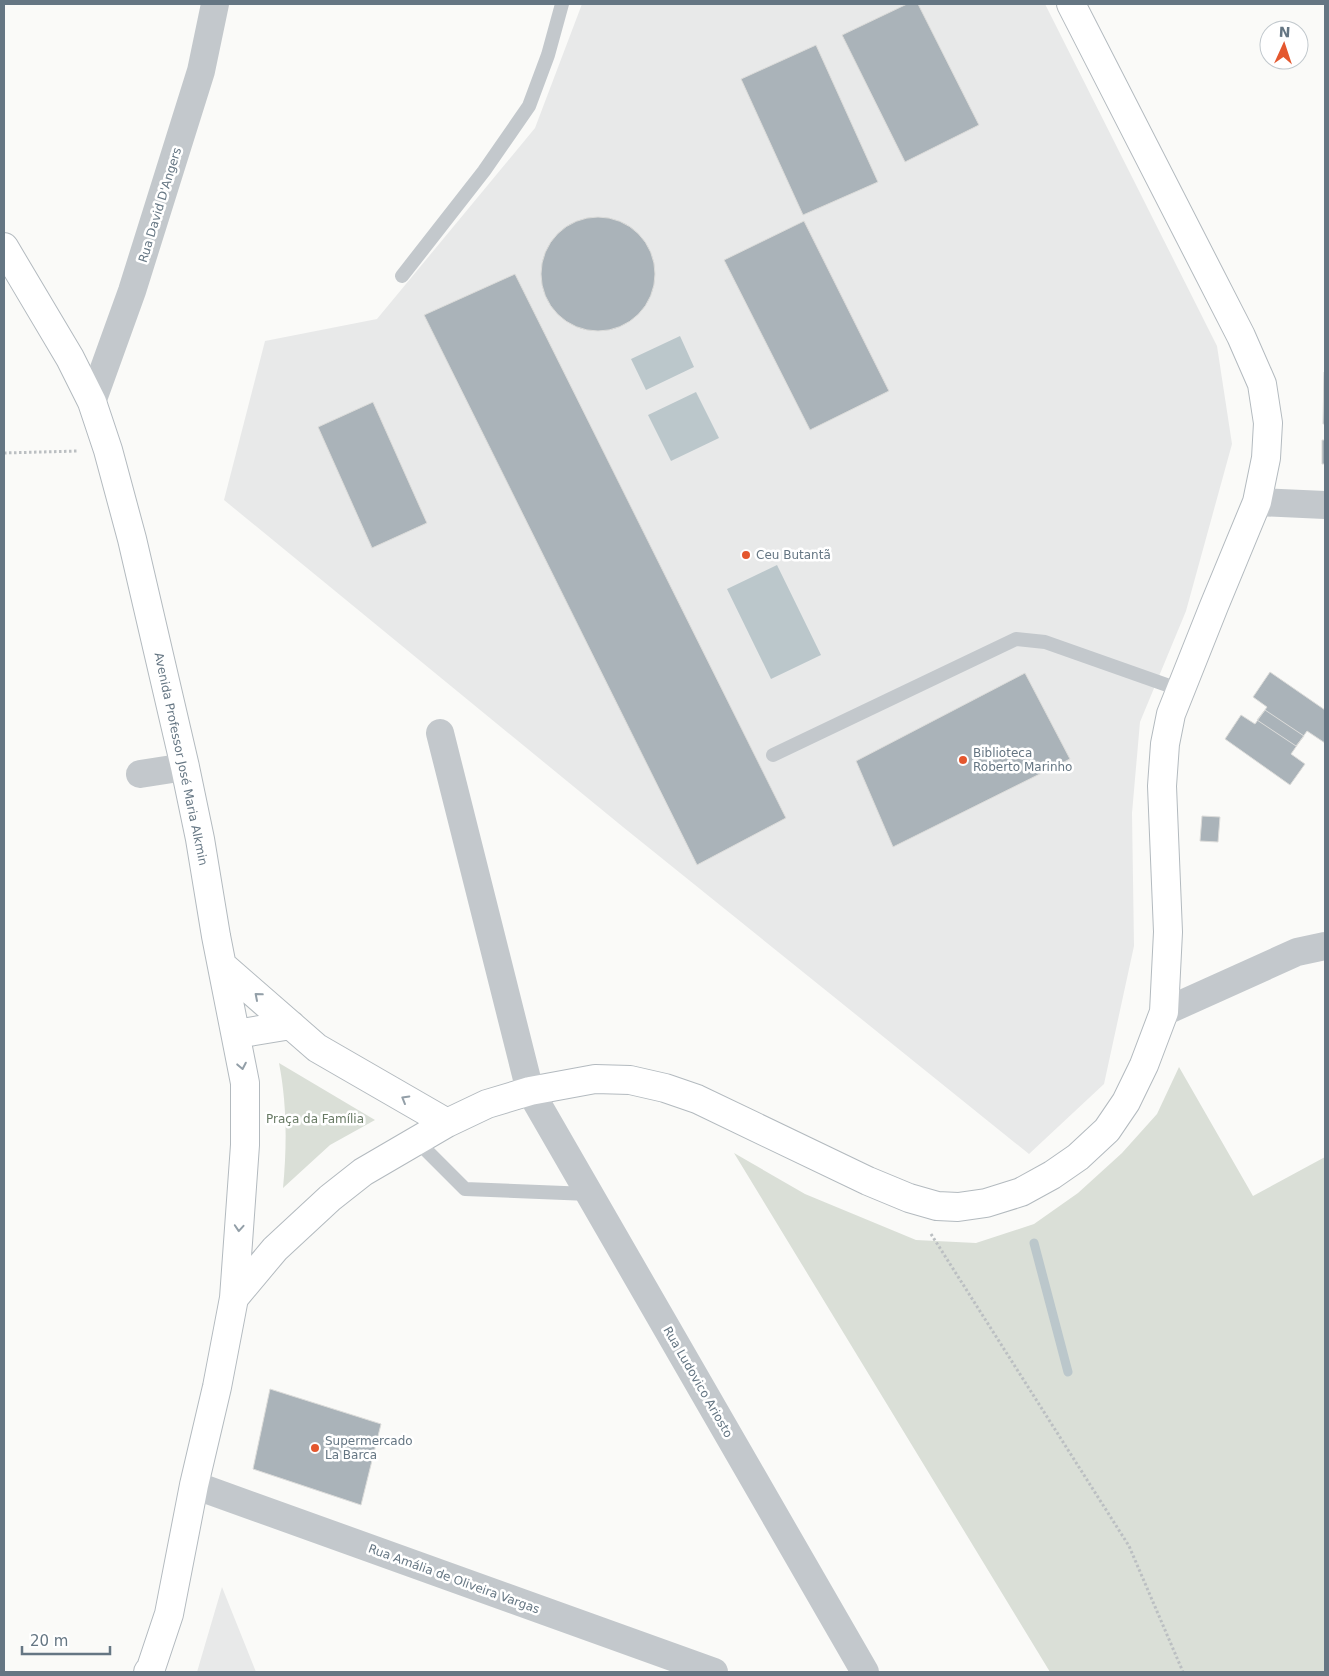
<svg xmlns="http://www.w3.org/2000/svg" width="1329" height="1676" font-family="'DejaVu Sans',sans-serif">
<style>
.built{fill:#e8e9e9}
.green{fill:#dadfd7}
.water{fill:#bbc7cb}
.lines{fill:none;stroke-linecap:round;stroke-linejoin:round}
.stream{stroke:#bbc7cb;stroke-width:9}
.building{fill:#aab3b9;stroke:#dcdcda}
.secondary-casing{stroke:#b3babf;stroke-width:30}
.path{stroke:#bbbfc2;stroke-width:3;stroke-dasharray:2.5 2.5;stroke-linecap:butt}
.lane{stroke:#c3c8cc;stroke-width:14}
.street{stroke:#c3c8cc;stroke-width:28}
.secondary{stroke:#fff;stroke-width:28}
.oneway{stroke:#939fa8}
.poi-dot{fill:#e4572e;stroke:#fff;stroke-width:2}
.labels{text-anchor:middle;stroke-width:5;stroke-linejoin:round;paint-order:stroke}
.street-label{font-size:12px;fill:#657683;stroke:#fff}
.poi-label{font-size:12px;fill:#657683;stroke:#fff;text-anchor:start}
.park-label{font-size:12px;fill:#687a64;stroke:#fff}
</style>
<rect width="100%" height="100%" fill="#fafaf8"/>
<path class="built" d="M582,4h463l172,342 15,98 -46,167 -46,111 -8,91 2,133 -30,138 -75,70 -406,-327 -399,-327 41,-159 112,-22 158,-191z
M222,1587l34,85h-59z"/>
<path class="green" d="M279,1063l96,57 -45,25 -47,43c4,-42 4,-84 -4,-125z
M1179,1067l74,129 72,-39v515h-275l-316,-519 71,41 111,46 60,3 58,-19 44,-31 44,-40 35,-39z"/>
<path class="water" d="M680,336l14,31 -48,23 -15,-31z
M696,392l23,46 -48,23 -23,-46z
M777,565l44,90 -50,24 -44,-90z"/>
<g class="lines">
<path class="stream" d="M1034,1243l34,129"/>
</g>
<path class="building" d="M907,4h11l61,121 -74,37 -63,-127z
M816,45l62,137 -75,33 -62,-136z
M541 274a57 57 0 1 1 114 0a57 57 0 1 1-114 0Z
M804,221l85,170 -79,39 -86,-170z
M515,274l271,544 -89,47 -273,-550z
M1324,372h1v52h-2z
M373,402l54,121 -55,25 -54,-121z
M1322,440h3v24h-3z
M1270,672l55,38v33l-18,-12 -16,23 14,10 -15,21 -65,-46 16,-24 14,9 12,-17 -14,-10z
M1025,673l45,86 -177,88 -37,-86z
M1265,710l39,26 -8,10 -39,-26z
M1202,816l18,1 -2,25 -18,-1z
M270,1389l111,35 -20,81 -108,-36z"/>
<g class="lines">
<g class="secondary-casing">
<path id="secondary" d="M4,247l66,111 22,44 16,48 24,89 53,228 15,72 16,97 29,147v62l-11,153
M223,966l94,82 130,75
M236,1034l55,-9
M148,1672l3,-4 18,-54 25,-129 23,-98 17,-89 41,-49 55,-51 33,-26 84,-49 40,-19 43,-13 65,-12 35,1 35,8 32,11 171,82 41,17 28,8 21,1 28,-4 35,-11 31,-17 26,-18 29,-27 19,-28 18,-37 20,-53 4,-80 -6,-146 3,-42 6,-30 43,-108 43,-104 9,-44 2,-35 -6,-39 -21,-48 -170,-332"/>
</g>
<path class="path" d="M4,453l74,-2
M931,1234l198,312 54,126"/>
<path class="lane" d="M402,276l82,-105 45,-65 19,-51 14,-51
M773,755l243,-116 29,3 136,48
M417,1141l48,48 124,5"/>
<path class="street" d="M92,402l40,-111 69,-220 14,-67
M1257,502l68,3
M440,733l90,358 335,581
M140,774l45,-7
M1164,1012l133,-60 28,-6
M194,1485l520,187"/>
<use href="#secondary" class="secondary"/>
</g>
<defs><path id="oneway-chevron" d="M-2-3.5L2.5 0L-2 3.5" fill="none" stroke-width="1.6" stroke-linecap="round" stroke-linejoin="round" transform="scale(1.25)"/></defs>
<g class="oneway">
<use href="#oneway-chevron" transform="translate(258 996) rotate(-139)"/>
<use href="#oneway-chevron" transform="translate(242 1066) rotate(79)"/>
<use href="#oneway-chevron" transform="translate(405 1099) rotate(-150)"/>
<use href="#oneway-chevron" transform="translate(239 1228) rotate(94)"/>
</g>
<g class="poi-dot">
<circle cx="746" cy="555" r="5"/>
<circle cx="963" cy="760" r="5"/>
<circle cx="315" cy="1448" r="5"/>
</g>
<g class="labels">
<g class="street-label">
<text transform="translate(160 205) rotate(-73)" y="4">Rua David D'Angers</text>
<text transform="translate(181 759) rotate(78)" y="4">Avenida Professor José Maria Alkmin</text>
<text transform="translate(698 1382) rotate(60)" y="4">Rua Ludovico Ariosto</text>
<text transform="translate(454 1579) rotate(20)" y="4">Rua Amália de Oliveira Vargas</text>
</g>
<g class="poi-label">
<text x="756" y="559">Ceu Butantã</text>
<text x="973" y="757">Biblioteca<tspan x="973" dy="14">Roberto Marinho</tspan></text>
<text x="325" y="1445">Supermercado<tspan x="325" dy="14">La Barca</tspan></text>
</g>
<g class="park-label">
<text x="315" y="1123">Praça da Família</text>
</g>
</g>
<rect width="1329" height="1676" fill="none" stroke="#657683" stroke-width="10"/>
<g transform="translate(1284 45) rotate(3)"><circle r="24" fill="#ffffff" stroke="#c1c8cd"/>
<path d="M0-4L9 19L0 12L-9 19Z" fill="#e4572e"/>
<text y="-8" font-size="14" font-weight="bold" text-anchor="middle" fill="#657683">N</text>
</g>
<path d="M22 1646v8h88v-8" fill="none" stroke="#657683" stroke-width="2.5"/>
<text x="30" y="1646" font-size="15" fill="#657683" stroke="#ffffff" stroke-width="4" paint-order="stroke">20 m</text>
</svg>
